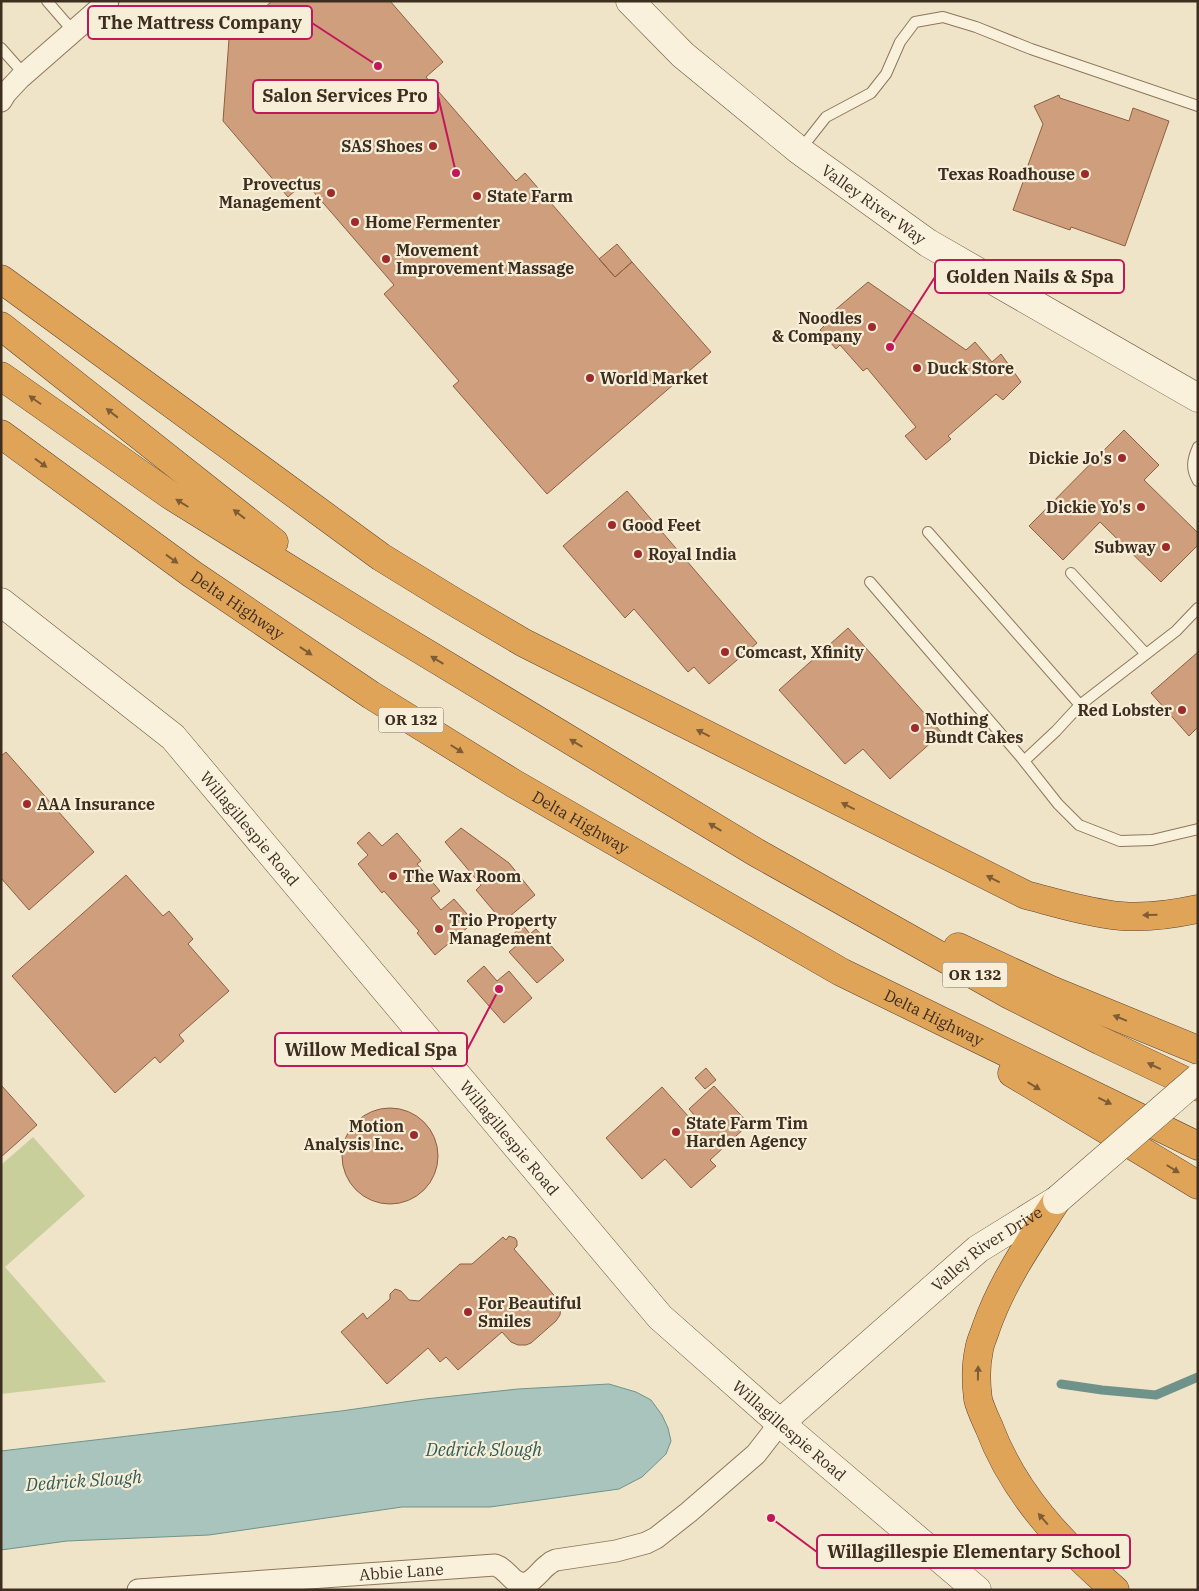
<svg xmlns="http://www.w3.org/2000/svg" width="1199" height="1591" font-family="'IBM Plex Serif',serif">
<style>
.green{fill:#c9cf9b}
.water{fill:#a9c4bc;stroke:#6f938a}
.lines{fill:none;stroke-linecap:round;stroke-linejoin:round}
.stream{stroke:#6f938a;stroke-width:9}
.building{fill:#cf9f7d;stroke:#8d5f41}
.lane-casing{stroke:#8d765c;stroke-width:12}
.street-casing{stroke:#8d765c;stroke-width:23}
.secondary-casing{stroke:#6f573f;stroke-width:29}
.highway-casing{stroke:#5b4430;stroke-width:29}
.lane{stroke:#faf1dc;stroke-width:10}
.street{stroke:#faf1dc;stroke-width:21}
.secondary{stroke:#faf1dc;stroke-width:28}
.highway{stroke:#e0a458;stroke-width:28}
.secondary-bridge-casing{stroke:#6f573f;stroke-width:29;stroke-linecap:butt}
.secondary-bridge{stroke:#faf1dc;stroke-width:28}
.oneway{fill:#7e5d36}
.poi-dot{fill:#9e2a2b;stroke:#f7eed8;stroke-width:2}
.labels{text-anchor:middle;stroke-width:4.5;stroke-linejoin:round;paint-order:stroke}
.shield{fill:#f7eed8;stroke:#756857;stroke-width:1}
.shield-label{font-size:15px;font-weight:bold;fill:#3d2e20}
.poi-label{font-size:16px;font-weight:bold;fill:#3d2e20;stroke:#f7eed8;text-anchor:start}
.street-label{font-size:16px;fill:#3d2e20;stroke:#f7eed8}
.water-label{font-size:18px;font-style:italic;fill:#2f5d5a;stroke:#f7eed8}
.leader{fill:none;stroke:#c2185b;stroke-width:2}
.callout-dot{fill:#c2185b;stroke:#f7eed8;stroke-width:2}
.callout{fill:#f7eed8;stroke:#c2185b;stroke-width:2}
.callout-label{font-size:18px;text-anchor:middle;font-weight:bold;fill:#3d2e20}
</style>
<rect width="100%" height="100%" fill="#f0e4c8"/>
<path class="green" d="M33,1137l52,59 -80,71 101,115 -105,12v-229z"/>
<path class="water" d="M609,1384l27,8 15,8 11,15 6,13 3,13 -5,13 -24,23 -23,12 -129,18h-88l-193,28 -142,6 -66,9v-99l340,-40 84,-12 93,-10z"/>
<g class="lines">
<path class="stream" d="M1061,1384l41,6 54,5 42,-18"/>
</g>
<path class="building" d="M272,1h118l53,61 -17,15 90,104 9,-8 90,104 17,-15 79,90 -164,142 -94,-108 6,-5 -75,-87 10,-9 -63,-73 -26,-30 -17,15 -65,-76 6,-82z
M1059,95l1,3 69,23 4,-13 36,13 -44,125 -54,-19 -1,3 -57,-20 10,-28 -5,-2 4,-14 5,2 16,-44 -9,-18z
M617,244l15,18 -17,15 -16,-18z
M868,282l98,68 9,-8 17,20 9,-8 20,28 -18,18 -7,-6 -48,42 3,3 -25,21 -21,-24 11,-9 -49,-59 -4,3 -23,-26 -4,4 -16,-19 4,-4 -3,-4z
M1124,430l35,35 -15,15 54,53v12l-37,37 -61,-60 -37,38 -34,-34z
M627,491l130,152 -48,41 -15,-17 -6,5 -54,-63 -9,9 -62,-72z
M848,628l94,105 -52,46 -27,-30 -18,15 -66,-74z
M1198,652v75l-9,9 -38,-43z
M6,752l88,100 -65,58 -28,-32v-122z
M461,828l48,35 26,32 -32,27 -27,-32 5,-5 -36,-43z
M369,832l13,14 15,-13 24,28 -4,3 23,27 -9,7 10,12 13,-11 20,23 -39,33 -18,-22 2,-2 -35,-40 -2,2 -24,-29 10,-9 -11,-12z
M126,875l37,41 6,-5 24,28 -5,5 41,47 -50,44 5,6 -24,22 -5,-6 -40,36 -103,-117z
M523,925l7,9 6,-5 28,31 -27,23 -28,-31 8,-7 -7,-8z
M484,966l13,15 12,-10 23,27 -28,25 -37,-42z
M706,1068l10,12 -11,9 -10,-11z
M1,1085l36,40 -36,32z
M714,1086l35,38 -39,36 6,6 -25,22 -26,-29 -23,20 -36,-41 56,-51 35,39 3,-4 -11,-13z
M342 1156a48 48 0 1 1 96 0a48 48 0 1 1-96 0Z
M509,1236l6,2 2,3v5l-3,3 45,52 2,5 -1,9 -4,6 -25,22 -5,2h-8l-7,-3 -9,-10 -44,38 -12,-13 -6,5 -12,-14 -41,36 -46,-52 22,-19 4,6 23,-20v-5l5,-5 6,2 8,9 10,1 41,-37h12l31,-27 3,3z"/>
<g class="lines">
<g class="lane-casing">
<path id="lane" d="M47,1l26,30
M1,48l23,26
M800,150l26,-33 45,-24 15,-19 14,-32 15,-20 28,-5 33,10 55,22 167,57
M1198,447c-6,13 -7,22 0,34
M928,532l152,173 96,-74 22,-23
M1071,573l75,81
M870,582l150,174 38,48 21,21 41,16 32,-1 46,-11
M1024,761l32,-30 24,-26"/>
</g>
<g class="street-casing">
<g id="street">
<path d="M1,101l5,-8 14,-15 88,-77"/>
<path id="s1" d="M138,1590l357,-25c9,3 12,9 19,15 16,11 24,-9 35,-16 2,-2 4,-3 7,-4l60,-9 30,-8 10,-5 33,-26 67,-58 24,-31"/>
</g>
</g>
<g class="secondary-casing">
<g id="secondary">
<path id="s2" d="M630,1l53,54 117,96 128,92 270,155"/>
<path id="s3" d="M1,602l172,135 487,580 120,106 197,167"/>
<path id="s4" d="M780,1423l198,-174 79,-49"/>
</g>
</g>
<g class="highway-casing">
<g id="highway">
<path d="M1,279l380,278 70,43 73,43 502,252c31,8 63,18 95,21 23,2 54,-2 77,-7"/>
<path d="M1,326l273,216"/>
<path d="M1,376l169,119 203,126 384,232 253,142 91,46 97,46"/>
<path id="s5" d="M1,434l191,140 179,121 142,88 328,189 357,174"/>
<path d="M958,947l93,43 147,60"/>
<path d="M1012,1073l186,112"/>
<path d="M1057,1200c-27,42 -54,80 -71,128 -2,7 -6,14 -7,22 -3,14 -3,34 -1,49 2,9 7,19 11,28 25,67 73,117 126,163"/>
</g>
</g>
<use href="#lane" class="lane"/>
<use href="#street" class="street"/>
<use href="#secondary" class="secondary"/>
<use href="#highway" class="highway"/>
<g class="secondary-bridge-casing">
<path id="secondary-bridge" d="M1057,1200l141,-122"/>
</g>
<use href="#secondary-bridge" class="secondary-bridge"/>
</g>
<defs><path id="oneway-solid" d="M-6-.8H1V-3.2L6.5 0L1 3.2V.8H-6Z" transform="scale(1.25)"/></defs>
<g class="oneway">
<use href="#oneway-solid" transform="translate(35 400) rotate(-145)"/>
<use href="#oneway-solid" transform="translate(112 413) rotate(-142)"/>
<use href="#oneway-solid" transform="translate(41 463) rotate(36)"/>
<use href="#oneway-solid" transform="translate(182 503) rotate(-148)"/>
<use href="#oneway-solid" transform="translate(239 514) rotate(-142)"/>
<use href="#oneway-solid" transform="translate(172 559) rotate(36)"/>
<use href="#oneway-solid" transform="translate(306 651) rotate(34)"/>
<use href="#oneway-solid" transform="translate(437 660) rotate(-149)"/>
<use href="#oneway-solid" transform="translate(703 733) rotate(-153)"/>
<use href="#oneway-solid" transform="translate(576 743) rotate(-149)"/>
<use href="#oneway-solid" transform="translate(457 749) rotate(32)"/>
<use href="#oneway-solid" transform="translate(848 806) rotate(-153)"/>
<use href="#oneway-solid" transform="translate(715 827) rotate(-149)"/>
<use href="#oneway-solid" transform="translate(993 879) rotate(-153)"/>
<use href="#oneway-solid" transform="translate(1150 915) rotate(178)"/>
<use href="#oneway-solid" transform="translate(1120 1018) rotate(-158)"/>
<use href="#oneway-solid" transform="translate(1154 1066) rotate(-155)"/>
<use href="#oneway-solid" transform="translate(1034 1086) rotate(31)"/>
<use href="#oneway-solid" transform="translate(1105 1101) rotate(26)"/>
<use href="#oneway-solid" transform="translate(1173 1169) rotate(32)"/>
<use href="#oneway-solid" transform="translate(978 1373) rotate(-89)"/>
<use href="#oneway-solid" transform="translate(1043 1519) rotate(-131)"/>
</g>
<g class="poi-dot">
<circle cx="433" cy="146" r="5"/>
<circle cx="1085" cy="174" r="5"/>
<circle cx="331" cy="193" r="5"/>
<circle cx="477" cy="196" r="5"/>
<circle cx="355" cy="222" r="5"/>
<circle cx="386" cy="259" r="5"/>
<circle cx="872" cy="327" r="5"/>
<circle cx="917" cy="368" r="5"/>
<circle cx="590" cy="378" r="5"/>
<circle cx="1122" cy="458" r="5"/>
<circle cx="1141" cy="507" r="5"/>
<circle cx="612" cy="525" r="5"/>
<circle cx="1166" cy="547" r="5"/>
<circle cx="638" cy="554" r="5"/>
<circle cx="725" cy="652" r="5"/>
<circle cx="1182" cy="710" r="5"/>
<circle cx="915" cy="728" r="5"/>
<circle cx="27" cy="804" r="5"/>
<circle cx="393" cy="876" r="5"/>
<circle cx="439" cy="929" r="5"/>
<circle cx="676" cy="1132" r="5"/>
<circle cx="414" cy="1135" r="5"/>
<circle cx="468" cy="1312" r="5"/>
</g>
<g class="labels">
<g class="shield">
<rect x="378.5" y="707.5" width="65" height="25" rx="4"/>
<rect x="942.5" y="962.5" width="65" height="25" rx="4"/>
</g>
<g class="shield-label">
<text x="411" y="725">OR 132</text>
<text x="975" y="980">OR 132</text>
</g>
<g class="poi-label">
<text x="423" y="152" text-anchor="end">SAS Shoes</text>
<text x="1075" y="180" text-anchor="end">Texas Roadhouse</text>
<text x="321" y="190" text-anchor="end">Provectus<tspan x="321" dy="18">Management</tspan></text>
<text x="487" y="202">State Farm</text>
<text x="365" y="228">Home Fermenter</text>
<text x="396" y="256">Movement<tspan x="396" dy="18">Improvement Massage</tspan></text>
<text x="862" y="324" text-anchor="end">Noodles<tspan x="862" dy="18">&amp; Company</tspan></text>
<text x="927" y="374">Duck Store</text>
<text x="600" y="384">World Market</text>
<text x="1112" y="464" text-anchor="end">Dickie Jo's</text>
<text x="1131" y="513" text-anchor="end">Dickie Yo's</text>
<text x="622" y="531">Good Feet</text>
<text x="1156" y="553" text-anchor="end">Subway</text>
<text x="648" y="560">Royal India</text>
<text x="735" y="658">Comcast, Xfinity</text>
<text x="1172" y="716" text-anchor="end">Red Lobster</text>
<text x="925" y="725">Nothing<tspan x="925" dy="18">Bundt Cakes</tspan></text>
<text x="37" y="810">AAA Insurance</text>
<text x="403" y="882">The Wax Room</text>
<text x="449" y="926">Trio Property<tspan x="449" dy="18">Management</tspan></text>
<text x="686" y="1129">State Farm Tim<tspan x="686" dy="18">Harden Agency</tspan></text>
<text x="404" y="1132" text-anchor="end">Motion<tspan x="404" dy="18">Analysis Inc.</tspan></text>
<text x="478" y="1309">For Beautiful<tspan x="478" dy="18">Smiles</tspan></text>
</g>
<g class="street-label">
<text dy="6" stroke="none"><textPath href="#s2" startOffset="318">Valley River Way</textPath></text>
<text dy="6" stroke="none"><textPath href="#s5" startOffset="292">Delta Highway</textPath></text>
<text dy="6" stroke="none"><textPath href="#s5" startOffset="698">Delta Highway</textPath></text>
<text dy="6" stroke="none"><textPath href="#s3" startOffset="338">Willagillespie Road</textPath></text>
<text dy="6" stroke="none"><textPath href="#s5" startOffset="1102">Delta Highway</textPath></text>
<text dy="6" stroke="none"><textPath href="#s3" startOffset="742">Willagillespie Road</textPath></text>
<text dy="6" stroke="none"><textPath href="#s4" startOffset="271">Valley River Drive</textPath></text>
<text dy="6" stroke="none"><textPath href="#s3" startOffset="1148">Willagillespie Road</textPath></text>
<text dy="6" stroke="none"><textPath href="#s1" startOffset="264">Abbie Lane</textPath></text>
</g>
<g class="water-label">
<text x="484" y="1456">Dedrick Slough</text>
<text transform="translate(84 1481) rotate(-4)" y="6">Dedrick Slough</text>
</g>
</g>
<path class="leader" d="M378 66L312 23M456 173L438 96M890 347L935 277M499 989L467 1050M771 1518L817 1552"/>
<g class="callout-dot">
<circle cx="378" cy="66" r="5"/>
<circle cx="456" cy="173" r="5"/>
<circle cx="890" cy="347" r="5"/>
<circle cx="499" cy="989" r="5"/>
<circle cx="771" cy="1518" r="5"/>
</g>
<g class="callout">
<rect x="88" y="6" width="224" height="33" rx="5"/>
<rect x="253" y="80" width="185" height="33" rx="5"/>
<rect x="935" y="260" width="189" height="33" rx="5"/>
<rect x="275" y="1033" width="192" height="33" rx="5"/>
<rect x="817" y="1535" width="313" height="33" rx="5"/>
</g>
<g class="callout-label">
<text x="200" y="29">The Mattress Company</text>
<text x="345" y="102">Salon Services Pro</text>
<text x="1030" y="283">Golden Nails &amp; Spa</text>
<text x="371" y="1056">Willow Medical Spa</text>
<text x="974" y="1558">Willagillespie Elementary School</text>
</g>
<rect width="1199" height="1591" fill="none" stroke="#3d2e20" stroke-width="5"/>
</svg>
